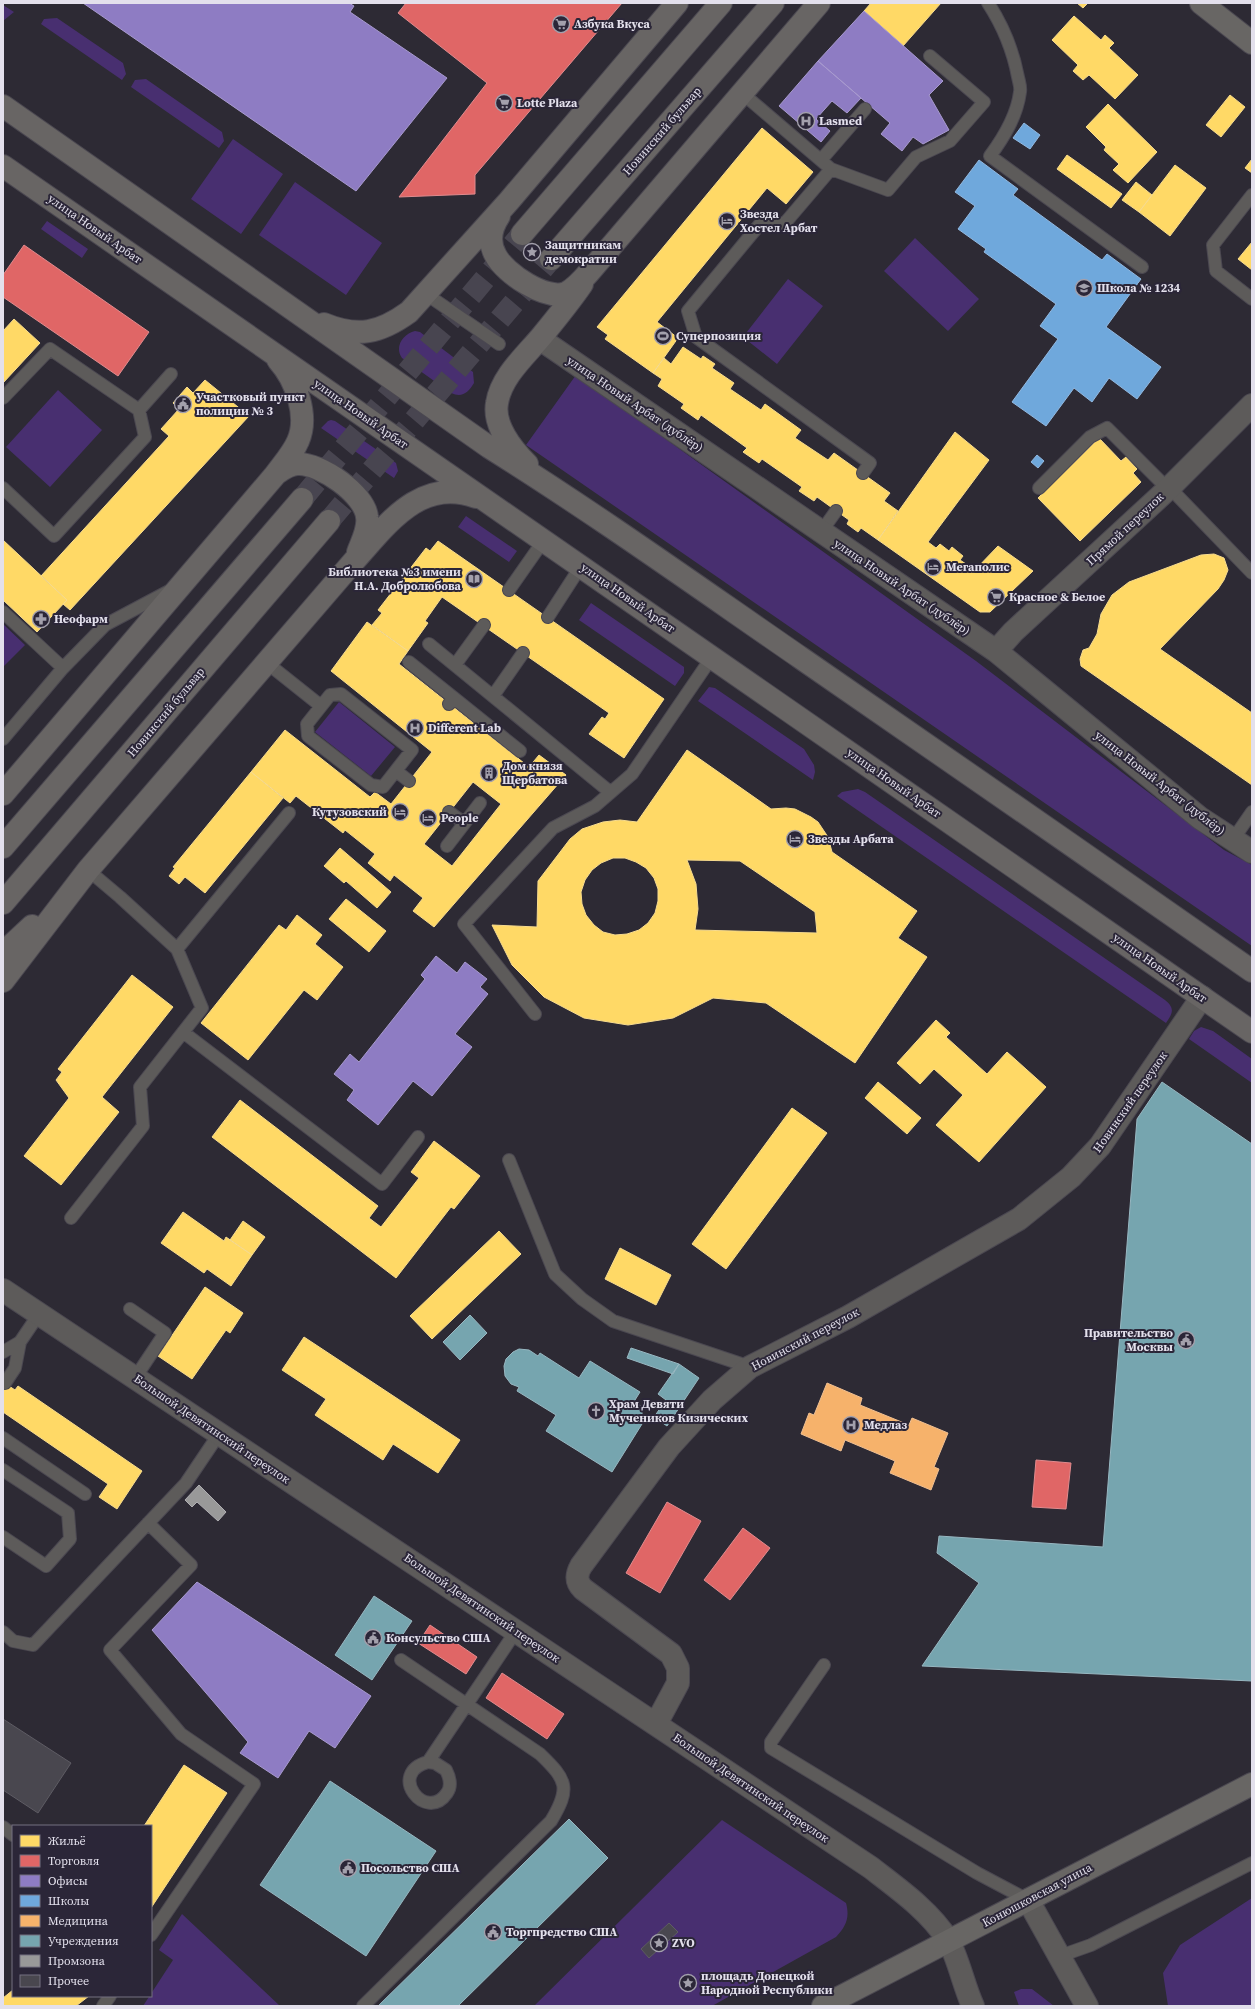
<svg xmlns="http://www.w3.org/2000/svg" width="1255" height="2009" font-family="'Source Serif 4',serif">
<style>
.green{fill:#482f70;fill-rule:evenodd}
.homes{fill:#ffd966;stroke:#f7db8e;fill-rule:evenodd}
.shops{fill:#e06666;stroke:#e18b8e}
.offices{fill:#8e7cc3;stroke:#a89acf}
.schools{fill:#6fa8dc;stroke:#92b9e1}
.health{fill:#f6b26b;stroke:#f0c092}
.public{fill:#76a5af;stroke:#97b7c1}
.industry{fill:#999;stroke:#afaeb2}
.building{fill:#49474f;stroke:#5e5c64}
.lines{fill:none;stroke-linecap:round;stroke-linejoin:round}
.primary-tunnel{stroke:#484550;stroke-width:22;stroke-dasharray:22 11;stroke-linecap:butt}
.lane-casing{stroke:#4b4851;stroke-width:14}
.street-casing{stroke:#4b4851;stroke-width:24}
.secondary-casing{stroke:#4b4851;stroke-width:24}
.primary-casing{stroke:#4b4851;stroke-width:24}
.lane{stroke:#5d5b5a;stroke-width:12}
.street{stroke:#5d5b5a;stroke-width:22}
.secondary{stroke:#686664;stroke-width:22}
.primary{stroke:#686564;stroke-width:22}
.labels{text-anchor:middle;stroke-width:4;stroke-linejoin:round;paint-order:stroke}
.poi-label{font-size:12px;font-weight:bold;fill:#e3e0ec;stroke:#2b2638;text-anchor:start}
.street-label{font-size:12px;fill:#e3e0ec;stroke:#2b2638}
</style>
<rect width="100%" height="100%" fill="#2d2a34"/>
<path class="green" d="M3,5l11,7 -11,9z
M57,18l66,45 3,11 -4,6 -81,-56 3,-5z
M146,79l76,53 2,9 -5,7 -88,-61 4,-7z
M233,139l50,35 -42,60 -50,-35z
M295,182l87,61 -36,52 -87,-60z
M47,221l41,28 -6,9 -41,-29z
M915,238l64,61 -31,32 -64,-60z
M788,279l35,27 -46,58 -34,-27z
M415,331l5,1 53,40 1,11c-6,10 -12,15 -23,10l-49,-35c-8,-11 1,-24 13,-27z
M576,375l400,286 248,189 28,15v81l-726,-501z
M58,390l44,40 -52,57 -44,-40z
M331,420l4,1 61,42 2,8 -4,7 -73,-50 7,-7z
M466,516l51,35 -8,11 -51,-35z
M591,603l93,64v6l-9,13 -96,-66z
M3,624l22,21 -22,22z
M709,687l6,1 89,61 10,16 1,7 -2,8 -115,-79z
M339,702l56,45 -24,29 -56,-44z
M858,789l7,3 300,208c10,8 8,13 1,23l-329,-227 5,-4z
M1201,1027l12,4 39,28v24l-63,-44 5,-8z
M722,1820l124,83c4,15 0,23 -10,34l-124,69h-178zM669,1923l8,9 -28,26 -8,-9z
M1252,1898v108h-84l-5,-33 17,-28z
M182,1914l98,92h-137l30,-46 -14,-10z
M1021,1989h11l22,17h-35l-5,-14z"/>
<path class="homes" d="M871,3h70l-38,43 -39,-35z
M1077,3h11l-5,5z
M1074,16l27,24 4,-5 9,8 -5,5 29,27 -23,24 -26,-24 -6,5 -10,-9 5,-6 -26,-25z
M1230,95l15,12 -24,30 -15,-12z
M1108,104l49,48 -29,31 -15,-13 6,-6 -15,-14 2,-3 -20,-20z
M762,128l51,44 -27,32 -19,-16 -110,134 21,16 -25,35 -48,-34 3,-4 -11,-8z
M1067,155l55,39 -11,14 -54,-39z
M1252,159v14l-7,-5z
M1175,165l31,23 -36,48 -31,-24z
M1136,182l16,13 -13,17 -17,-12z
M1252,242v28l-14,-11z
M14,319l26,24 -37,40v-52z
M683,347l18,12 2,-3 12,8 -3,4 22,15 -4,6 31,21 4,-6 36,26 -6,8 33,22 6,-7 56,40 -6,8 14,10 -20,29 -17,-12 -3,4 -11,-8 2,-4 -32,-23 -3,4 -15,-10 3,-4 -40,-28 -3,4 -16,-11 4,-4 -46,-33 -3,5 -17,-12 3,-4 -26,-18 4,-7 -9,-6 11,-15 7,6z
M205,380l44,36 -179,194 -7,-6 4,-4 -26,-24 128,-140 -8,-7 18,-20 -6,-6 14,-16 6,6z
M955,432l34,28 -61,82 8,6 4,-4 9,7 3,-4 11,9 -3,4 15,10 23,-24 35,25 -43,41h-10l-102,-72z
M1099,438l22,23 5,-4 11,12 -4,4 8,9 -61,59 -42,-43z
M3,540l64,60 -30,32 -34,-32z
M438,541l226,158 -40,59 -35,-24 13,-17 3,2 4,-6 -167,-116 -17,24 3,2 -20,28 -36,-26 10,-12 -4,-3 48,-62 4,3z
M1214,554l10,4 4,12 -4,10 -6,9 -58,60 92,64v72l-171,-119 -1,-7 3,-9 6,-2 8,-14 4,-20 11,-19 17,-13 72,-27z
M367,622l41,29 -9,13 130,103 10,-12 27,20 -132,152 -21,-16 10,-13 -29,-23 -4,6 -22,-18 7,-9 -30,-24 -2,3 -47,-37 -6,7 -39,-31 34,-42 85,67 5,-5 16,12 41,-52 -101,-81zM473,782l28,22 -49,62 -28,-22z
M687,750l84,59 15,-1 9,1 16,8 7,5 10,15 4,15 85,59 -19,27 29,19 -72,106 -89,-60 -53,-5 -40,20 -45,7 -44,-7 -40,-21 -32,-32 -20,-40 45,2 1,-46 32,-42 12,-10 21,-7 17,-2 17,2zM613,858h12l11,4 10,6 8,10 4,11v12l-3,12 -7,10 -9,7 -12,4 -12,1 -12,-3 -9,-7 -8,-10 -4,-11 -1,-12 4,-12 7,-10 9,-7zM687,860l53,1 75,51 2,21 -122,-3 3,-21 -2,-25z
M251,772l32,26 -78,95 -20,-16 -6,7 -10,-8 6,-8 -2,-1z
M340,848l51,44 -14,16 -31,-27 -2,2 -20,-17z
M346,899l40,32 -17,21 -40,-33z
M297,915l25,20 -7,9 28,23 -26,33 -13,-10 -56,70 -47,-37 78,-98 7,5z
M132,975l41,32 -71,90 17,15 -58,73 -37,-29 45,-58 -13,-18 6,-8 -4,-3z
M936,1020l14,13 -4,4 41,37 20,-22 39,35 -67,75 -43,-37 27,-30 -29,-26 -14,15 -23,-21z
M878,1082l43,36 -14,16 -42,-36z
M240,1100l138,106 -9,12 12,9 38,-49 -8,-6 23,-31 46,35 -26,33 -3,-2 -55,71 -184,-141z
M792,1108l35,25 -101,136 -34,-25z
M183,1212l41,29 2,-4 26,18 -21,31 -24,-17 -3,4 -43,-30z
M243,1221l22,16 -13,18 -22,-15z
M499,1231l22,23 -89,85 -22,-23z
M620,1248l51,27 -15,30 -51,-26z
M205,1287l38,26 -13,20 -4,-3 -34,49 -34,-23z
M304,1337l156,103 -22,33 -45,-29 -10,16 -68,-45 11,-16 -44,-29z
M3,1382l12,8 3,-4 124,85 -25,38 -18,-12 9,-13 -105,-72z
M184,1765l43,28 -76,115v-82h-7z
M13,1990v6h76l-13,10h-73v-8z"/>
<path class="shops" d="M406,3h216l-147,172v19l-76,3 88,-114 -89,-70z
M24,245l125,87 -31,44 -115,-79v-22z
M1036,1460l35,3 -5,46 -34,-2z
M667,1502l34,19 -41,72 -34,-20z
M743,1528l27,20 -40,52 -26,-20z
M430,1625l47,32 -11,17 -48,-31z
M502,1673l62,41 -17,25 -61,-41z"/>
<path class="offices" d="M83,3h266l5,3 -4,6 97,66 -91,113z
M864,11l79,70 -14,14 20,35 -26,14 -10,-7 -11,14 -21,-17 9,-11 -72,-62z
M818,61l43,37 -14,15 -15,-12 -16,18 14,12 -9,11 -42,-36z
M436,956l21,17 8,-11 22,17 -7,8 8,7 -33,40 17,13 -40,49 -19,-15 -35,44 -31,-25 7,-10 -20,-16 16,-20 9,8 66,-83 -4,-4z
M197,1582l174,114 -36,52 -26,-17 -31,47 -38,-25 8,-11 -96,-112z"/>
<path class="schools" d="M1024,123l16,12 -10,14 -17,-11z
M979,160l39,29 -5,6 89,65 5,-6 34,25 -35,48 55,40 -24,32 -28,-21 -17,24 -18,-14 -28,38 -34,-24 46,-63 -18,-13 16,-22 -72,-52 2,-3 -28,-20 17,-23 -20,-14z
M1037,455l7,6 -6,7 -7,-6z"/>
<path class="health" d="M827,1383l35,15 -2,7 49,20 3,-7 36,15 -14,34 5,2 -8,21 -41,-17 5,-12 -50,-21 -4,11 -40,-17 8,-21 5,2z"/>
<path class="public" d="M1162,1082l90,62v537l-330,-15 57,-83 -42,-30 2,-17 164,11 34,-428z
M470,1315l17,18 -27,27 -17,-18z
M631,1348l48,16 -6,10 -46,-16z
M519,1349l10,1 9,6 2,-3 39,25 11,-17 50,31 -5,8 7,8v6l-4,6 4,4 -30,48 -66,-41 10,-16 -39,-24 2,-4 -8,-3 -6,-8 -1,-10 2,-7 7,-7z
M679,1364l20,14 -32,48 -13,-9 12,-17 -8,-6z
M374,1596l38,25 -40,59 -37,-25z
M330,1781l106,70 -70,105 -106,-71z
M569,1819l39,39 -150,148h-80z"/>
<path class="industry" d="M199,1485l27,27 -8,9 -21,-19 -5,5 -7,-7z"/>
<path class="building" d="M3,1719l68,44 -33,50 -35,-23z
M669,1923l9,9 -29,26 -8,-9z"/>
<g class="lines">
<path class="primary-tunnel" d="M302,499l220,-265
M329,521l222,-262"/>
<g class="lane-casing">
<path id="lane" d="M988,3c15,23 25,47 30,74 1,5 3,10 2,15 -3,24 -16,45 -30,64l152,111
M742,93l89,76 57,21 28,-33 34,-16 34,-39 -54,-46
M821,160l44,-51
M831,169l-46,54 -25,1 -72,87 8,26 174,126 -7,10
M1252,195l-39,50 3,26 36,28
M426,294l73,50
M3,398l47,-49 89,61
M1169,487l83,86
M3,488l51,48 91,-99 -6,-27 32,-36
M1039,488l51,-51 17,-9 61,61
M821,532l15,-21
M509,590l35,-50
M3,612l60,56
M548,617l33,-51
M429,644l181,148
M409,662l45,36
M267,663l54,43
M455,665l29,-40
M341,694l71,56 -29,37 -12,-2 -63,-49 -1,-12 23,-29z
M493,696l30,-43
M449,704l5,-6 66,53
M3,739l60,-71 42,-43 64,-34
M396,771l13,10
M449,812l15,11
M1232,841l20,-29
M447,846l33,-43
M177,949l112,-136
M535,1014l-71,-90 89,-96 42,-22 37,-32 80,-117
M183,1032l199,152 36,-47
M509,1160l46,114 27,25 31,22 137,46
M71,1218l72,-92 -3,-39 62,-79 -25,-59 -57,-52 -32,-27
M130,1309l35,24 -30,45
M3,1352l17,-10
M5,1383l10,-15 5,-26 19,-28
M3,1438l82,56
M3,1470l65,43 2,26 -24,27 -43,-29
M148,1523l43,42 -81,85 71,84 73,50 -103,151
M3,1632l10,9 20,4 153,-162 33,-49
M824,1665l-51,74 -2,3v6l206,125 51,27
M428,1762l7,1 11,7c4,8 6,16 1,23 -21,31 -61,-20 -19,-31l88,-131
M3,1827l10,8
M1060,1956l31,-11 161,-82
M103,2006l7,-10
M363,2006l188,-185c20,-33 16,-41 -11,-67l-139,-94"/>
</g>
<g class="street-casing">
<path id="street" d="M540,339l456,312 204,167 52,34
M996,651l17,-19 155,-143 84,-84
M3,1290l867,577c27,21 59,43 78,73 10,17 16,47 25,66
M656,1724l22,-41v-15l-7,-14 -88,-65c-7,-7 -7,-14 -2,-23l88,-119 43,-47 38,-33 98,-50 171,-98 52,-42 29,-31 102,-149
M1028,1900l59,106"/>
</g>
<g class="secondary-casing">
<path id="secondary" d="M1201,3l51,40
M823,2006l429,-222"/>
</g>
<g class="primary-casing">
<path id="primary" d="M3,106l486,341c107,67 209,140 312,211 151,104 301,208 451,313
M3,166l1249,866
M499,216c-8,12 -11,27 -3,40 9,17 50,45 70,37 10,-5 18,-15 25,-23l228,-267
M522,234l199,-231
M551,259l222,-256
M324,324c34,14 56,9 85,-12l100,-111 168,-198
M527,464c-15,-15 -34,-39 -30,-61 4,-26 28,-47 44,-66 14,-17 28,-34 41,-53
M276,474c7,-5 13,-10 22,-10 22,-1 67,30 69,53 2,12 -5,24 -9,35
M3,794l272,-319c8,-11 18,-22 23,-34 11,-25 -2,-61 -20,-81
M3,847l299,-348
M3,903l326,-382
M3,953l29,-27
M3,981l85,-111 266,-309c32,-35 66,-85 122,-64"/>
</g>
<use href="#lane" class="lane"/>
<use href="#street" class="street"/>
<use href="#secondary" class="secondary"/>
<use href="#primary" class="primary"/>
</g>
<defs>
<g id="supermarket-ring" transform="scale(0.9)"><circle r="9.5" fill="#2b2638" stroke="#a3a0ac" stroke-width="1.5"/><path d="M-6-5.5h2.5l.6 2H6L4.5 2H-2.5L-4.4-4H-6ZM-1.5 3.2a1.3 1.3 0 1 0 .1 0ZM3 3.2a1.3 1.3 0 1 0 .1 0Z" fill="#a3a0ac"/></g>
<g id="hospital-ring" transform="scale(0.9)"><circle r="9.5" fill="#2b2638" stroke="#a3a0ac" stroke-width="1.5"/><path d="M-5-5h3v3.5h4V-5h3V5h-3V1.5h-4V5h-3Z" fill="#a3a0ac"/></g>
<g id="hotel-ring" transform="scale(0.9)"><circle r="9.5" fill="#2b2638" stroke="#a3a0ac" stroke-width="1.5"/><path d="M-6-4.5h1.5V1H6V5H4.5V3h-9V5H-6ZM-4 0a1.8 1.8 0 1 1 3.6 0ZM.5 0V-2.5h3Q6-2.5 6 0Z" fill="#a3a0ac"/></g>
<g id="sight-ring" transform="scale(0.9)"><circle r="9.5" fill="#2b2638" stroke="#a3a0ac" stroke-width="1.5"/><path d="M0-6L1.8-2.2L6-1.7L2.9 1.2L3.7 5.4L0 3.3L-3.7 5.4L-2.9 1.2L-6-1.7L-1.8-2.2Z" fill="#a3a0ac"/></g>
<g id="school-ring" transform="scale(0.9)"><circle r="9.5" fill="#2b2638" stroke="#a3a0ac" stroke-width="1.5"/><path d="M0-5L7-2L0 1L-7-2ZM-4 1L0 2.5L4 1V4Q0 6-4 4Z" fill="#a3a0ac"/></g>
<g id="stadium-ring" transform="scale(0.9)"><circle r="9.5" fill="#2b2638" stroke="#a3a0ac" stroke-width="1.5"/><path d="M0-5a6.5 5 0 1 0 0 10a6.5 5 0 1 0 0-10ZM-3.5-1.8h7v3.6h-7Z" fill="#a3a0ac"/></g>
<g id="civic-ring" transform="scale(0.9)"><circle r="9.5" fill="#2b2638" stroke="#a3a0ac" stroke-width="1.5"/><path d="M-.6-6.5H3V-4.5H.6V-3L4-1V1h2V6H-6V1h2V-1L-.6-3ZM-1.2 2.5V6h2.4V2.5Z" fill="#a3a0ac"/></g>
<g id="library-ring" transform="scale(0.9)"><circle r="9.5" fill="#2b2638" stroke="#a3a0ac" stroke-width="1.5"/><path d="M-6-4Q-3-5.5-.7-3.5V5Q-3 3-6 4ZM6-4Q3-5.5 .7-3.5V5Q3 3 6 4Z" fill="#a3a0ac"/></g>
<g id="pharmacy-ring" transform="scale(0.9)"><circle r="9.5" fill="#2b2638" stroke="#a3a0ac" stroke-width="1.5"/><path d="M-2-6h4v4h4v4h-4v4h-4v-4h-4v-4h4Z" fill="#a3a0ac"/></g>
<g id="building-ring" transform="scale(0.9)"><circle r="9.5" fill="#2b2638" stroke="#a3a0ac" stroke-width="1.5"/><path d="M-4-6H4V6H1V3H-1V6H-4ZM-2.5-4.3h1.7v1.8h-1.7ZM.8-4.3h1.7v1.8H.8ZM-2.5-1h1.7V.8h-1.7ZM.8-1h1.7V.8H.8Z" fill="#a3a0ac"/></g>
<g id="church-ring" transform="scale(0.9)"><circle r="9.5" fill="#2b2638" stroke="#a3a0ac" stroke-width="1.5"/><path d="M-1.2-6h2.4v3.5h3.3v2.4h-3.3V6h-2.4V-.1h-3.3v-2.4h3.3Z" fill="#a3a0ac"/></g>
</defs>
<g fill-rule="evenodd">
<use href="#supermarket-ring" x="561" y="24"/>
<use href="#supermarket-ring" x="504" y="103"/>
<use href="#hospital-ring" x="806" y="121"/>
<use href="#hotel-ring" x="727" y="221"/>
<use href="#sight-ring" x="532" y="252"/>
<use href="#school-ring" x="1084" y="288"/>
<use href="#stadium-ring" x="663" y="336"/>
<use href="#civic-ring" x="183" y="404"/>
<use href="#hotel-ring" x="933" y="567"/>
<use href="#library-ring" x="474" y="579"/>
<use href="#supermarket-ring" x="996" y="597"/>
<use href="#pharmacy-ring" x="41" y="619"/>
<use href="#hospital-ring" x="415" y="728"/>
<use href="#building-ring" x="489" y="773"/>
<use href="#hotel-ring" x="400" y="812"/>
<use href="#hotel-ring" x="428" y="818"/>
<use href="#hotel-ring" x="795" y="839"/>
<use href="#civic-ring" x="1186" y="1340"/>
<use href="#church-ring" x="596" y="1411"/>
<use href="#hospital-ring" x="851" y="1425"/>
<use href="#civic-ring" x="373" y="1638"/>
<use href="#civic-ring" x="348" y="1868"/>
<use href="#civic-ring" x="493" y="1932"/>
<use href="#sight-ring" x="659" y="1943"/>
<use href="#sight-ring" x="688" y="1983"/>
</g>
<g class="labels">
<g class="poi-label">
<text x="574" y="28">Азбука Вкуса</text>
<text x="517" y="107">Lotte Plaza</text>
<text x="819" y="125">Lasmed</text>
<text x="740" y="218">Звезда<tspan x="740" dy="14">Хостел Арбат</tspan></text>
<text x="545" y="249">Защитникам<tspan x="545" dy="14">демократии</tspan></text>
<text x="1097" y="292">Школа № 1234</text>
<text x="676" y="340">Суперпозиция</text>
<text x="196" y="401">Участковый пункт<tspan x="196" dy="14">полиции № 3</tspan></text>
<text x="946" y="571">Мегаполис</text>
<text x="461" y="576" text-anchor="end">Библиотека №3 имени<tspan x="461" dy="14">Н.А. Добролюбова</tspan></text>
<text x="1009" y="601">Красное &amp; Белое</text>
<text x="54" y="623">Неофарм</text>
<text x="428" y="732">Different Lab</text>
<text x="502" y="770">Дом князя<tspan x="502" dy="14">Щербатова</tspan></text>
<text x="387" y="816" text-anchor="end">Кутузовский</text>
<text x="441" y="822">People</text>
<text x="808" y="843">Звезды Арбата</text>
<text x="1173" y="1337" text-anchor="end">Правительство<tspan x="1173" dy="14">Москвы</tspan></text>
<text x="609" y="1408">Храм Девяти<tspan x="609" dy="14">Мучеников Кизических</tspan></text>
<text x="864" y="1429">Медлаз</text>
<text x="386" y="1642">Консульство США</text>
<text x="361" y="1872">Посольство США</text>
<text x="506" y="1936">Торгпредство США</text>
<text x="672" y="1947">ZVO</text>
<text x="701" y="1980">площадь Донецкой<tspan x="701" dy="14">Народной Республики</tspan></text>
</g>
<g class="street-label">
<text transform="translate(662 131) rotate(-49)" y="4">Новинский бульвар</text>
<text transform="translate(95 229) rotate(35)" y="4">улица Новый Арбат</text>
<text transform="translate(635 404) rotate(34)" y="4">улица Новый Арбат (дублёр)</text>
<text transform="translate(361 414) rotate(35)" y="4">улица Новый Арбат</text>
<text transform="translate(1125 529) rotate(-43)" y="4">Прямой переулок</text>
<text transform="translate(902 587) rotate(34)" y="4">улица Новый Арбат (дублёр)</text>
<text transform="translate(628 598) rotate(35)" y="4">улица Новый Арбат</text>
<text transform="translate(166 712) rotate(-50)" y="4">Новинский бульвар</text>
<text transform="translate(894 783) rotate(35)" y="4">улица Новый Арбат</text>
<text transform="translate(1160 783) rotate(38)" y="4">улица Новый Арбат (дублёр)</text>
<text transform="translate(1160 968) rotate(35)" y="4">улица Новый Арбат</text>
<text transform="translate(1130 1102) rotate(-55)" y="4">Новинский переулок</text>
<text transform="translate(805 1339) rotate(-28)" y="4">Новинский переулок</text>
<text transform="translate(212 1429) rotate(34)" y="4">Большой Девятинский переулок</text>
<text transform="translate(482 1608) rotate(34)" y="4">Большой Девятинский переулок</text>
<text transform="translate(751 1788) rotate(34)" y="4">Большой Девятинский переулок</text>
<text transform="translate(1037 1895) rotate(-28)" y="4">Конюшковская улица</text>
</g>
</g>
<rect width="1255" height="2009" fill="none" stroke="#e3e0ec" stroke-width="8"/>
<rect x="12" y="1825" width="140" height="172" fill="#2b2638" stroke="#757080"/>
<rect x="20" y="1835" width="20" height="12" fill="#ffd966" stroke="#757080"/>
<text x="48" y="1845" font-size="12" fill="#e3e0ec">Жильё</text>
<rect x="20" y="1855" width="20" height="12" fill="#e06666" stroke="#757080"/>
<text x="48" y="1865" font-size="12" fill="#e3e0ec">Торговля</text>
<rect x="20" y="1875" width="20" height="12" fill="#8e7cc3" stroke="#757080"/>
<text x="48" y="1885" font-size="12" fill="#e3e0ec">Офисы</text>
<rect x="20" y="1895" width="20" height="12" fill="#6fa8dc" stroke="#757080"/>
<text x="48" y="1905" font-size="12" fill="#e3e0ec">Школы</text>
<rect x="20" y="1915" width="20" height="12" fill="#f6b26b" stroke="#757080"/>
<text x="48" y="1925" font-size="12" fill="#e3e0ec">Медицина</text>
<rect x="20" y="1935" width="20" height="12" fill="#76a5af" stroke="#757080"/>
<text x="48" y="1945" font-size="12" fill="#e3e0ec">Учреждения</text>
<rect x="20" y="1955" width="20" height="12" fill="#999999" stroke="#757080"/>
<text x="48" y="1965" font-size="12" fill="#e3e0ec">Промзона</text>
<rect x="20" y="1975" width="20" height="12" fill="#49474f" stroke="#757080"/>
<text x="48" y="1985" font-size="12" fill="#e3e0ec">Прочее</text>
</svg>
